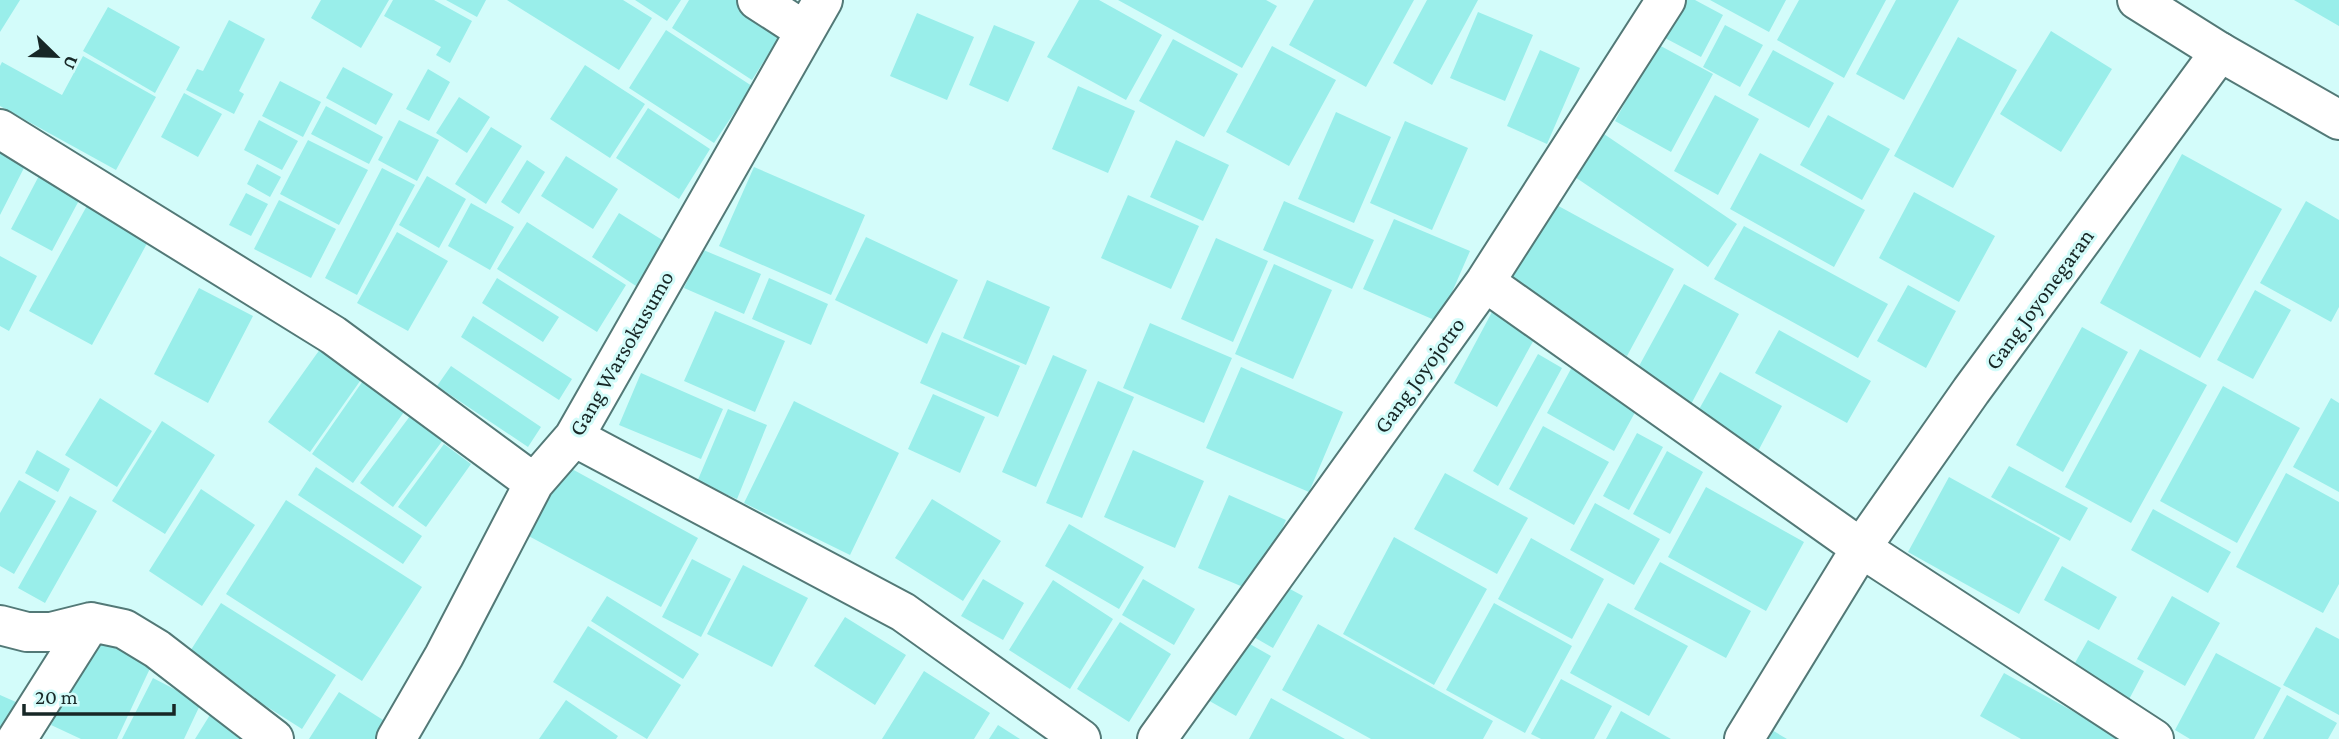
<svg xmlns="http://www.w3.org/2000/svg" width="2339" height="739" font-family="'Crimson Pro',serif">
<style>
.building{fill:#99eeea}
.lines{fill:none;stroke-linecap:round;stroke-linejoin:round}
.minor-casing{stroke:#537977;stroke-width:42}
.secondary-casing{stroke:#537977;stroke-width:42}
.minor{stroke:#fff;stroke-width:38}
.secondary{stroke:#fff;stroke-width:38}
.labels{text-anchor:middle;stroke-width:6;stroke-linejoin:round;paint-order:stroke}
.street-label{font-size:23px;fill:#172726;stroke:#d3fcfa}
</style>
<rect width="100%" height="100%" fill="#d3fcfa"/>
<path class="building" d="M0,0h20l-20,32z
M321,0h68l-28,48 -50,-30z
M393,0h41l38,21 -22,42 -14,-8 5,-8 -57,-31z
M446,0h40l-9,17z
M507,0h116l29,18 -33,52z
M635,0h46l-14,21z
M689,0h54l42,28 -33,52 -80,-52z
M1079,0h20l63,35 -36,65 -79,-43z
M1118,0h148l11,6 -35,62z
M1314,0h100l-48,87 -77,-42z
M1427,0h51l-46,85 -39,-22z
M1686,0h9l28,15 -22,42 -36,-19z
M1710,0h76l-17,32z
M1799,0h87l-42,78 -67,-38z
M1896,0h63l-55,100 -48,-26z
M2294,0h45v26z
M108,7l72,40 -25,46 -72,-42z
M1478,12l55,23 -28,66 -55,-23z
M917,13l57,24 -27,63 -57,-24z
M229,20l36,19 -26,52 5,3 -10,20 -48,-24 11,-21 6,2z
M994,25l41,17 -27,60 -39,-17z
M1725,25l38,20 -23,42 -37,-20z
M666,30l86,56 -38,57 -85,-55z
M2051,31l61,38 -51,83 -61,-38z
M1958,37l59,33 -64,118 -59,-32z
M1173,39l65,35 -34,63 -65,-36z
M1657,44l56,30 -42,78 -56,-31z
M1272,46l64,34 -47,86 -63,-34z
M1540,50l40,18 -33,76 -40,-18z
M1773,50l61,33 -25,45 -61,-33z
M83,56l73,41 -40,73 -116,-64v-40l2,-4 60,33z
M585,65l60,39 -35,54 -60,-39z
M343,67l50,27 -17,31 -50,-27z
M428,69l22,13 -21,39 -23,-12z
M280,81l41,21 -18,35 -41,-21z
M1078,86l57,25 -27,62 -56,-24z
M184,93l38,21 -24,43 -37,-20z
M1715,95l44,24 -41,76 -44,-24z
M459,97l31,20 -23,36 -31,-20z
M326,106l57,31 -14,27 -58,-30z
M648,108l62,41 -31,50 -63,-41z
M1336,112l55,25 -37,86 -56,-24z
M1828,115l62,34 -28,51 -62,-35z
M259,120l39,21 -16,29 -38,-20z
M399,120l40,20 -22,41 -39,-21z
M1405,121l63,27 -36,82 -62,-27z
M491,127l31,19 -36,58 -31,-20z
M1601,132l136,92 -29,43 -136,-92z
M308,140l60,30 -29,55 -59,-31z
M1176,140l53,25 -26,56 -53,-24z
M0,148l27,14 -27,53z
M1760,153l105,57 -31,57 -104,-58z
M2182,154l100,55 -82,149 -100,-55z
M566,156l52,33 -25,40 -52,-33z
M527,160l18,12 -26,42 -18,-12z
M257,164l24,13 -11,20 -23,-13z
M754,167l111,48 -34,80 -112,-49z
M382,168l33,17 -58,110 -32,-17z
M42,170l42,21 -32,60 -41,-22z
M427,176l39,23 -27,49 -40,-23z
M1914,192l81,44 -36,66 -80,-44z
M246,193l22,11 -17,32 -22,-11z
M1128,195l71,31 -28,63 -70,-31z
M279,200l57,29 -25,49 -57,-29z
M1284,201l90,39 -22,49 -89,-39z
M2306,201l33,19v87l-8,15 -71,-39z
M89,202l62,34 -59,109 -63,-34z
M471,203l43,24 -24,43 -42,-24z
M1553,203l121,66 -47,87 -121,-66z
M619,213l45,28 -28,45 -44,-29z
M1394,219l76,32 -31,71 -76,-33z
M527,222l99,63 -29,47 -100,-63z
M1744,226l144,78 -30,54 -144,-79z
M397,232l51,29 -40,70 -51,-28z
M866,237l92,43 -31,64 -92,-44z
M1216,238l52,23 -35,81 -52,-23z
M701,249l60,25 -17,40 -60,-26z
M0,256l37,20 -28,55 -9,-5z
M1274,264l58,26 -39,89 -58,-25z
M497,278l62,39 -16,25 -61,-39z
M769,278l59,26 -17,41 -59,-26z
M987,280l63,27 -24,58 -63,-27z
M1684,284l55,30 -50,94 -56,-31z
M1908,285l48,26 -30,57 -49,-27z
M199,288l54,28 -45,87 -54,-29z
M2255,290l36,20 -38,69 -36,-19z
M715,311l70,30 -30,71 -71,-31z
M1492,312l44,24 -39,71 -43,-24z
M473,316l99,63 -13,21 -98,-63z
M1150,323l82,35 -28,65 -81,-35z
M2082,327l46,25 -65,120 -47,-27z
M1779,330l92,51 -24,42 -92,-50z
M942,332l78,34 -22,51 -78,-34z
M323,345l42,29 -55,78 -42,-30z
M2140,349l67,36 -76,138 -66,-36z
M1538,354l24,14 -64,118 -25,-15z
M1053,355l34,15 -51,117 -34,-15z
M451,366l90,61 -13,20 -91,-61z
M1241,367l102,45 -34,80 -103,-44z
M1572,367l67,38 -25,46 -67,-38z
M1720,372l62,34 -26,49 -63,-35z
M641,373l82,36 -22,50 -82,-34z
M367,375l42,30 -56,78 -41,-29z
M1098,381l36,16 -52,121 -36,-15z
M2223,386l77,42 -63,115 -77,-42z
M933,394l52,23 -25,56 -52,-24z
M100,398l52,33 -35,56 -52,-32z
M2331,398l8,5v89l-46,-25z
M794,401l105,52 -49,102 -106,-52z
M728,409l39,16 -30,74 -40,-17z
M413,412l33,24 -53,71 -33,-24z
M162,421l53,34 -50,79 -53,-33z
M1543,426l66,36 -35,63 -65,-36z
M1637,433l26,14 -34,63 -26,-14z
M444,444l27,20 -45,63 -28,-20z
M37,450l33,19 -12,23 -33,-19z
M1133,450l71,31 -29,67 -71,-31z
M1667,451l36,21 -33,62 -37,-20z
M561,463l137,75 -37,69 -138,-74z
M2009,466l79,42 -18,33 -79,-44z
M316,467l106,69 -19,28 -105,-69z
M1445,473l83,45 -31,56 -83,-45z
M2286,473l53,29v82l-16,29 -87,-46z
M1949,477l111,61 -41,76 -111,-62z
M19,480l37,21 -42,73 -14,-8v-53z
M1706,487l98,55 -38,69 -98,-54z
M201,489l54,36 -53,81 -53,-35z
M1229,495l57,25 -31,72 -57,-24z
M70,496l27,15 -52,92 -27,-15z
M932,499l69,42 -38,60 -68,-43z
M286,500l136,87 -60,94 -136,-87z
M1595,503l65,36 -26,46 -64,-35z
M2153,509l78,43 -23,41 -77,-43z
M1069,524l75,43 -25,42 -74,-43z
M1394,537l93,52 -53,96 -91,-51z
M1531,538l73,41 -32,60 -74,-40z
M692,559l39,20 -30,58 -39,-20z
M1660,562l91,49 -25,47 -92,-49z
M743,565l65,33 -36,69 -65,-33z
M2062,566l55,31 -18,33 -55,-30z
M983,579l41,24 -21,37 -42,-24z
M1143,579l52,30 -21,36 -52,-30z
M1053,580l60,39 -43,70 -61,-39z
M1275,581l28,15 -30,52 -28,-16z
M607,596l92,58 -16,25 -92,-58z
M2172,596l48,27 -35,63 -48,-27z
M221,603l115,72 -34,54 -115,-73z
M1494,603l78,43 -47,87 -79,-43z
M1608,603l80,43 -39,70 -79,-43z
M845,617l61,38 -31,50 -61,-39z
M1120,622l51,32 -42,68 -52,-33z
M1318,624l175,97 -10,18h-112l-89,-49z
M588,626l93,59 -34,54 -94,-57z
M2316,627l23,12v76l-56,-30z
M94,635l59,27 -36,77h-36l-30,-14z
M1241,639l30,17 -35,60 -30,-17z
M2088,640l56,31 -19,36 -57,-32z
M2216,653l65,35 -27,51h-64l-15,-9z
M924,671l66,42 -16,26h-92z
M2004,673l119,66h-102l-41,-23z
M153,678l48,25 -17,36h-62z
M1561,679l51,27 -18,33h-53l-10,-5z
M339,692l52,33 -8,14h-74z
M0,695l25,11 -25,33z
M2287,695l50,28 -9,16h-65z
M1271,698l74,41h-96z
M566,700l52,36 -2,3h-77z
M213,710l44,29h-62z
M1621,711l50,28h-65z
M1760,723l27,16h-37z
M998,725l22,14h-31z"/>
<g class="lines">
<g class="minor-casing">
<path id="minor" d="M757,0l48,31
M0,129l333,206 201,148
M1485,282l376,266 293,191
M574,437l329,175 178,127
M0,625l27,7h24l40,-10 33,7 33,20 117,90
M17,739l74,-117
M396,739l48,-83 90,-173 40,-46 249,-437
M1157,739l328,-457 181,-282
M1744,739l117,-191 110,-157 249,-339"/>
</g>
<g class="secondary-casing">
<path id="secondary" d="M2137,0l83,52 119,68"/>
</g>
<use href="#minor" class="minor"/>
<use href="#secondary" class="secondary"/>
</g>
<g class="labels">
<g class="street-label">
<text transform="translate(2039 299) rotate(-54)" y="8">Gang Joyonegaran</text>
<text transform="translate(621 353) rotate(-60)" y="8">Gang Warsokusumo</text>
<text transform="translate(1419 375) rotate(-54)" y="8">Gang Joyojotro</text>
</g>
</g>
<g transform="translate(56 56) rotate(113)" stroke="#d3fcfa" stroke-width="5" paint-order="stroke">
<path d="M0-5L12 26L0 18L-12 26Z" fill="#172726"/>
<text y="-10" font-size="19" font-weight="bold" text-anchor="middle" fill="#172726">U</text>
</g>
<path d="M24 704v10h150v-10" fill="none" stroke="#172726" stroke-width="3.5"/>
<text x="35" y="704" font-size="21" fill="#172726" stroke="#d3fcfa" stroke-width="5" paint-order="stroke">20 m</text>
</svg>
